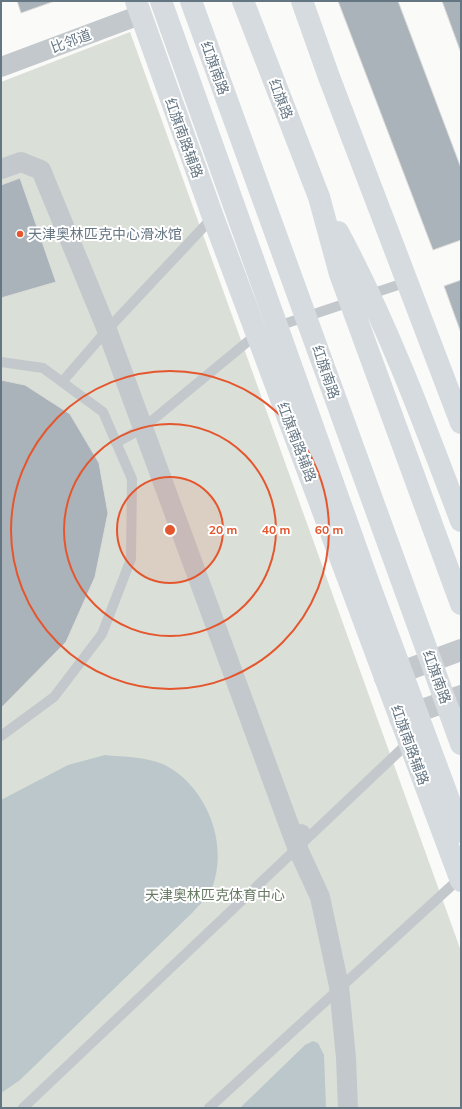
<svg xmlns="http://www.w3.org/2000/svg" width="462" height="1109" font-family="Mulish,'Noto Sans SC',sans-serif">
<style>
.green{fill:#dadfd7}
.water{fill:#bbc7cb}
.building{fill:#aab3b9;stroke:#dcdcda}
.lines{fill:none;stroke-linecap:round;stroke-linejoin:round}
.service{stroke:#c3c8cc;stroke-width:10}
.minor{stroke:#c3c8cc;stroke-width:20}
.tertiary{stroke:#c3c8cc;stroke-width:22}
.secondary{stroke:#d6dbdf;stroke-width:22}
.trunk{stroke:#d6dbdf;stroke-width:22}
.ring{fill:none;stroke:#e4572e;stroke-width:2}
.poi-dot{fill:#e4572e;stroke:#fff;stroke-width:1.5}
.labels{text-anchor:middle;stroke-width:4;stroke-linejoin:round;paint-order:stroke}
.street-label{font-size:14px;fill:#657683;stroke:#fff}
.poi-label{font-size:14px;fill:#657683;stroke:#fff;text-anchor:start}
.park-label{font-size:14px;fill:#687a64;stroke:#fff}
.centre{fill:#e4572e;stroke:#fff;stroke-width:2}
.ring-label{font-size:12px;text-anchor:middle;font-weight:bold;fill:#e4572e;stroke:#fff;stroke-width:4;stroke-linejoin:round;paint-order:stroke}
</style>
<rect width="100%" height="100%" fill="#fafaf8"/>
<path class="green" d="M130,32l331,919v157h-460v-1026z"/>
<path class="water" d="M105,755c19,2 43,2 60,10 42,22 64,79 47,123 -4,9 -13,17 -19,24l-173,168 -19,13v-293l67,-35z
M313,1041l5,2 6,12 2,53h-86l65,-63z"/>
<path class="building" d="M17,1h38l-34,12z
M338,1h60l63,167v72l-28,10z
M442,1h19v52z
M20,178l36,104 -55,16v-113z
M461,280v53l-17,-47z
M1,380l24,5 45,29 29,49 9,50 -13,64 -29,65 -65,66z"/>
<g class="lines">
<path class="service" d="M368,295l39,-13
M275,327l78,-26
M1,362l42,6 60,44 29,67 -1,80 -29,75 -48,63 -53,39
M62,382l45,-52 106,-113
M116,443l27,-15 115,-95
M23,1108l386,-366
M209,1108l251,-230"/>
<path class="minor" d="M1,67l139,-52
M1,169l20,-7 20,8 66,160 190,517
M301,834l-4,13 23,50 19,89 7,72 2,50"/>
<path class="tertiary" d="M385,678l76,-28
M400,718l61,-22"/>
<path class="secondary" d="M136,1l77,216 248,664
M302,1l27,76 132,346"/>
<path class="trunk" d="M161,1l208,583 92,248
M191,1l270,743
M243,1l76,196 21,77 121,330
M338,232c50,93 86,191 123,289"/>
</g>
<circle cx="170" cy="530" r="53" fill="#e4572e" fill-opacity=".12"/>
<g class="ring">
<circle cx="170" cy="530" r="53"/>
<circle cx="170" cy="530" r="106"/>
<circle cx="170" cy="530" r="159"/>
</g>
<circle class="poi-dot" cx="20" cy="234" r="4"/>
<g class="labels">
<g class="street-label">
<text transform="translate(71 41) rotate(-20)" y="5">比邻道</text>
<text transform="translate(215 68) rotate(70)" y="5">红旗南路</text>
<text transform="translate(281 99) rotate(69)" y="5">红旗路</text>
<text transform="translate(184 138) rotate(70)" y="5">红旗南路辅路</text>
<text transform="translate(326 372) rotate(71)" y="5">红旗南路</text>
<text transform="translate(297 442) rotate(69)" y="5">红旗南路辅路</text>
<text transform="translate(437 677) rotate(70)" y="5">红旗南路</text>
<text transform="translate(410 745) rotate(70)" y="5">红旗南路辅路</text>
</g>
<g class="poi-label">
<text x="28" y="239">天津奥林匹克中心滑冰馆</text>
</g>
<g class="park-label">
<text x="215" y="900">天津奥林匹克体育中心</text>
</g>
</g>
<circle cx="170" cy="530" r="6" class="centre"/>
<g class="ring-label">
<text x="223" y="534">20 m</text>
<text x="276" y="534">40 m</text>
<text x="329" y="534">60 m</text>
</g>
<rect width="462" height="1109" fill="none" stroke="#657683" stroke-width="4"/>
</svg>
